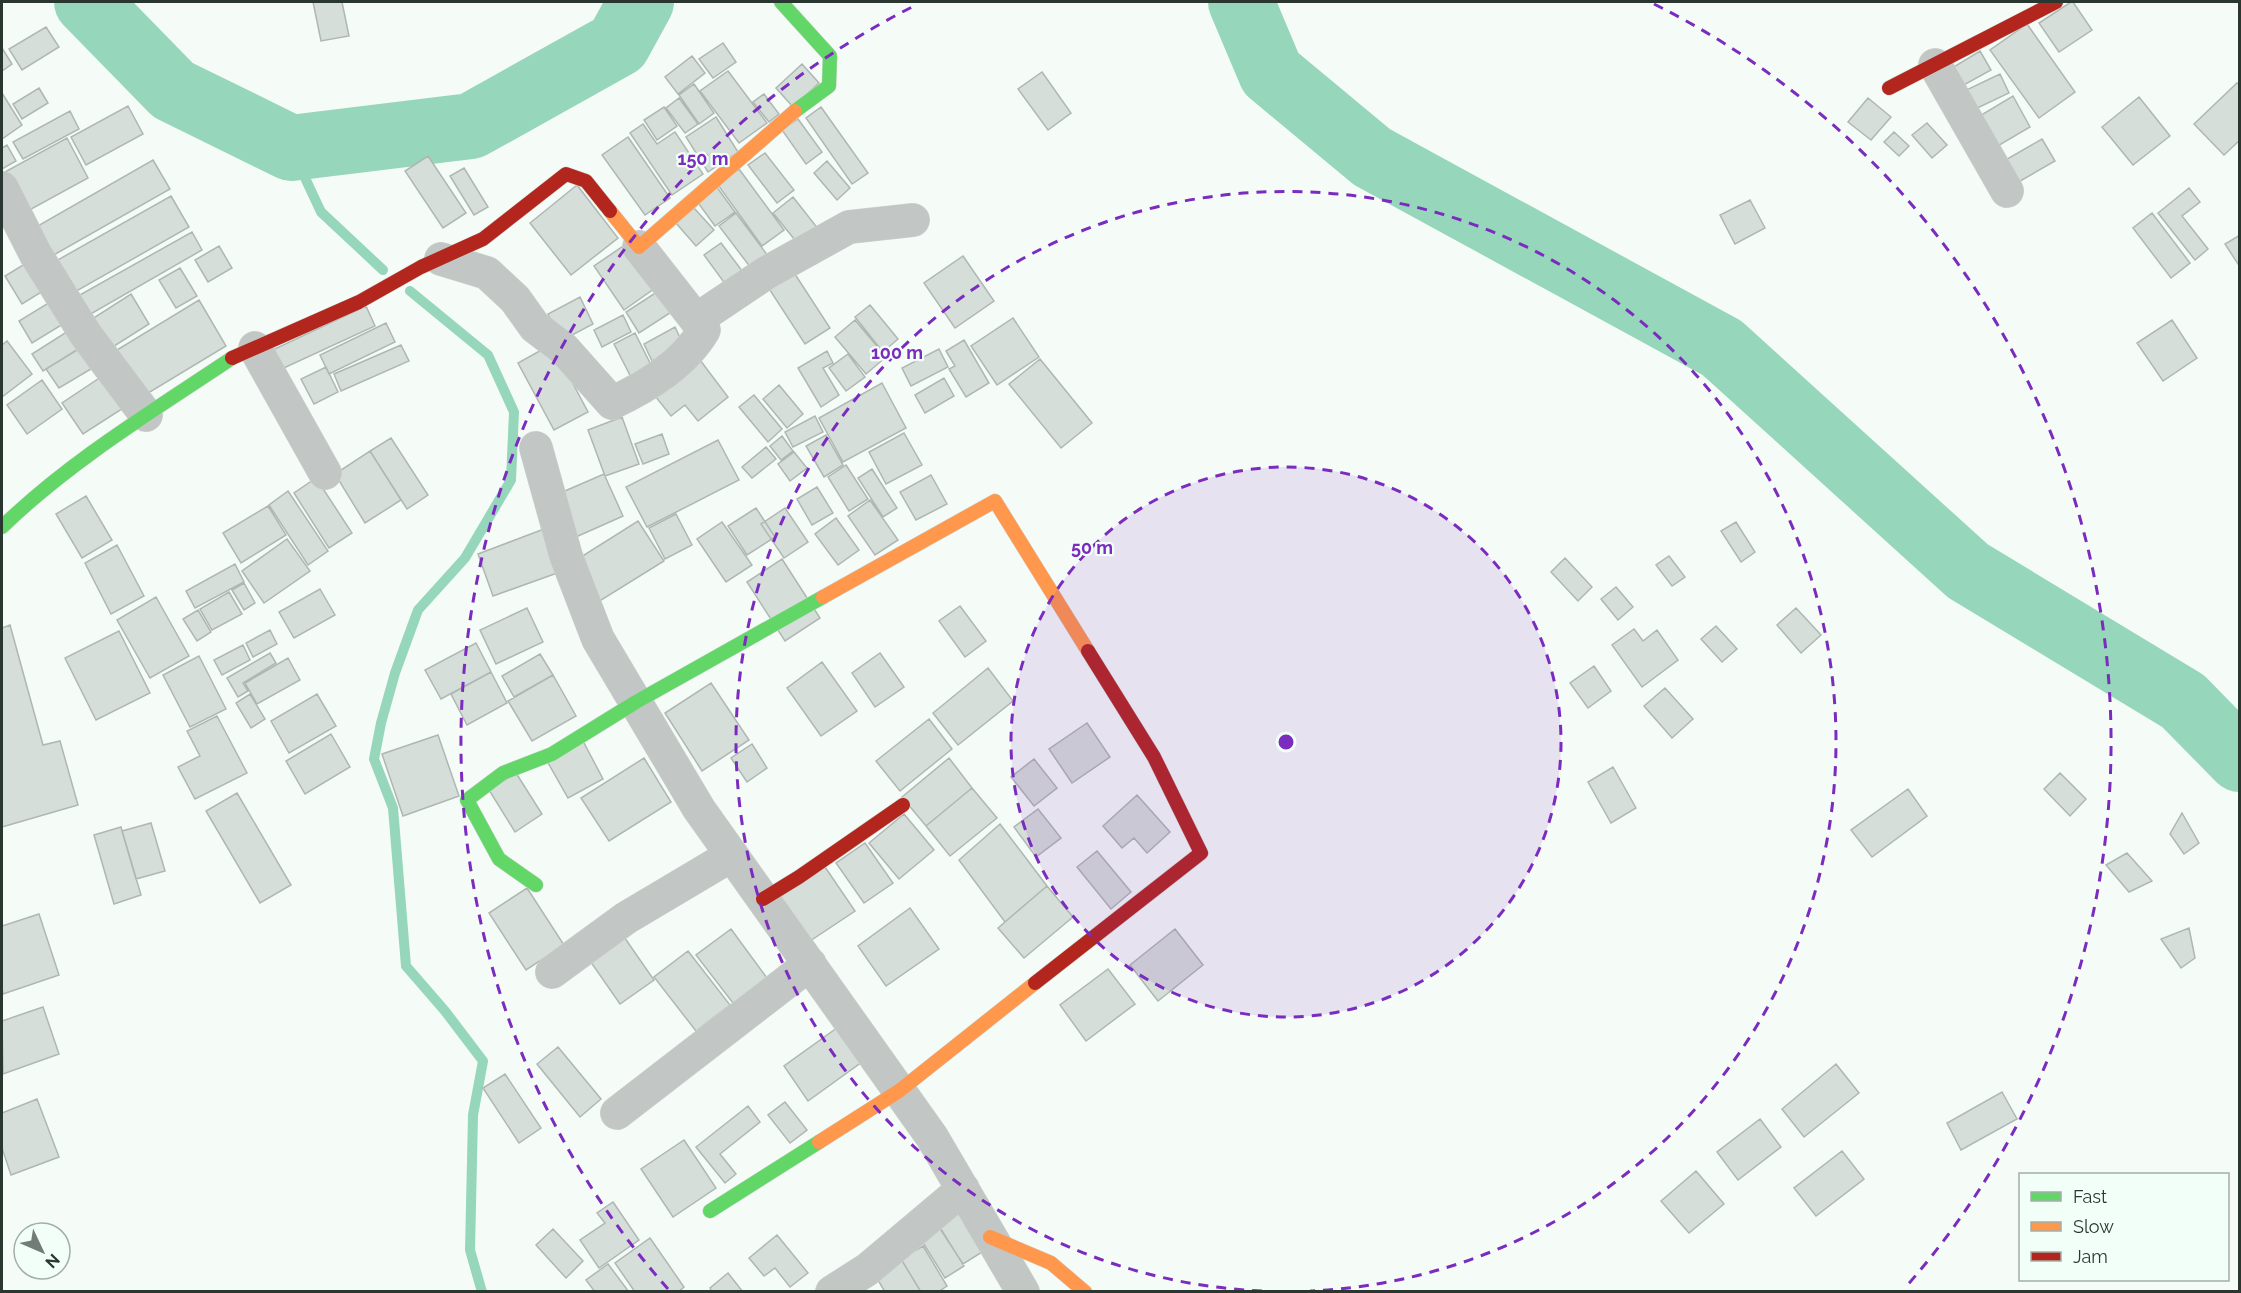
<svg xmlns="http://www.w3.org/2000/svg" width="2241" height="1293" font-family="Raleway,sans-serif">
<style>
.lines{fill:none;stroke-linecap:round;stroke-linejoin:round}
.stream{stroke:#96d6ba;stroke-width:10}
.river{stroke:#96d6ba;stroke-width:66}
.building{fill:#d5ded9;stroke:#afb7b3;stroke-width:1.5}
.street-casing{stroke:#d1d8d4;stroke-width:34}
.fast-casing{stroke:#d1d8d4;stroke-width:15}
.slow-casing{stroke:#d1d8d4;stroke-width:15}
.jam-casing{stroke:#d1d8d4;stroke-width:15}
.street{stroke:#c2c6c4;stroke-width:33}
.fast{stroke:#63d668;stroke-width:14}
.slow{stroke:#ff974d;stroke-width:14}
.jam{stroke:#b3261e;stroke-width:14}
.ring{fill:none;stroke:#7b2cbf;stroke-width:3;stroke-dasharray:10 8}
.centre{fill:#7b2cbf;stroke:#f2fff8;stroke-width:3}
.ring-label{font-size:18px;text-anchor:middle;font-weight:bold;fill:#7b2cbf;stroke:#f2fff8;stroke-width:4.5;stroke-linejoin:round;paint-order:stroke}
</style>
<rect width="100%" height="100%" fill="#f5fcf8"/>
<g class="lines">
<path class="stream" d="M291,148l30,64 62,58
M410,291l78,64 26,57 -3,68 -46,78 -47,52 -23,63 -14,50 -7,36 19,49 13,158 39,45 38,50 -10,54 -3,135 12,42"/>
<path class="river" d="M87,2l86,88 118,58 180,-22 147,-82 23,-42
M1241,2l30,71 101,84 350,191 246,223 215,130 57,58"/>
</g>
<path class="building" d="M313,2h29l7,34 -28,5z
M2071,2h2l19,28 -33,22 -20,-29z
M2027,24l48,68 -36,26 -49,-68z
M46,27l13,20 -37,23 -13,-21z
M723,43l13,19 -23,16 -14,-19z
M2,48l10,16 -10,7z
M1980,51l11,19 -29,16 -10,-18z
M692,56l13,17 -27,21 -13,-17z
M802,64l17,19 -26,24 -17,-19z
M728,71l39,52 -28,20 -39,-52z
M1042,72l29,41 -23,17 -30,-41z
M2000,74l9,19 -40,19 -9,-19z
M2237,83l3,2v55l-16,15 -30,-31z
M694,84l20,29 -15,11 -20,-29z
M39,88l9,15 -26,16 -9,-15z
M2,93l20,32 -20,14z
M764,94l15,20 -10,8 -16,-20z
M2013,96l17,31 -34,20 -18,-30z
M2139,97l31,39 -37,29 -31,-38z
M679,98l19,26 -13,9 -19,-25z
M1868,98l23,19 -20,23 -23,-18z
M128,106l15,28 -57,31 -15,-28z
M664,107l13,19 -20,14 -13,-20z
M821,107l47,66 -16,11 -46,-66z
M70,111l9,18 -56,30 -10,-17z
M716,117l22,35 -30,20 -22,-35z
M798,119l24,33 -16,12 -24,-34z
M1927,123l20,22 -15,13 -20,-23z
M643,124l14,20 18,-12 28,42 -31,21 -42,-62z
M1894,132l15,14 -10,10 -15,-14z
M628,137l42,61 -25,17 -43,-60z
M67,138l21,40 -64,35 -21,-40z
M2042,139l13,22 -40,23 -13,-22z
M7,145l9,16 -14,8v-21z
M765,153l29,37 -17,13 -29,-38z
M428,156l38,57 -23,15 -38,-57z
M153,160l17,29 -118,67 -16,-29z
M827,161l23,27 -13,12 -23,-27z
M464,168l24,39 -14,8 -24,-39z
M739,169l45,61 -22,16 -44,-61z
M577,185l41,53 -47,37 -41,-52z
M716,186l19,26 -20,14 -19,-26z
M2189,188l11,14 -18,14 26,33 -13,11 -37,-47z
M171,196l18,31 -116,66 -17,-32z
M793,197l26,33 -20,15 -26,-32z
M1750,200l15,28 -30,16 -15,-29z
M694,208l20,22 -18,16 -20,-23z
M736,213l35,47 -17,12 -35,-46z
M2152,213l38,50 -19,15 -38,-50z
M192,232l10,18 -113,65 -11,-19z
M2240,235v32l-15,-23z
M629,242l29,44 -34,24 -30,-44z
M721,243l22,29 -17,13 -22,-30z
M219,246l13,22 -24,14 -13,-22z
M963,256l31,45 -39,27 -31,-45z
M33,259l18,27 -29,18 -17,-28z
M789,265l41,63 -25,16 -41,-63z
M180,268l17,28 -21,12 -17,-28z
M660,290l13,21 -34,22 -13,-21z
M131,294l18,30 -41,26 -19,-29z
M580,297l13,27 -32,17 -13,-27z
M55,299l13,22 -36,22 -13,-22z
M199,300l27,46 -86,52 -28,-45z
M870,305l28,34 -15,13 -28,-35z
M366,306l9,20 -102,47 -9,-19z
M623,315l8,17 -29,15 -8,-17z
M1013,318l26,39 -42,28 -26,-39z
M855,320l31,37 -20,17 -31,-37z
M2172,320l25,38 -34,23 -26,-38z
M386,323l9,19 -66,32 -9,-19z
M76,326l11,18 -44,27 -11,-17z
M675,327l8,17 -31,17 -8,-17z
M635,333l19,38 -21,10 -19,-37z
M964,340l25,43 -23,14 -17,-28 6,-3 -9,-15z
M7,341l25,33 -30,23v-52z
M552,344l36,68 -34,18 -36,-67z
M401,345l8,16 -68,30 -7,-17z
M78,349l13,20 -32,19 -13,-19z
M939,349l9,18 -37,19 -9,-18z
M827,351l6,12 -10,5 16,27 -18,12 -23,-39z
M848,354l17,23 -19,14 -17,-23z
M697,356l31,41 -30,24 -13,-16 -14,11 -20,-25z
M1040,359l52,64 -31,25 -52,-64z
M326,367l12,25 -24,12 -13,-25z
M107,373l21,32 -45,29 -21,-31z
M944,378l10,18 -29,17 -10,-18z
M42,380l20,29 -35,25 -20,-29z
M882,383l24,45 -63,34 -24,-44z
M779,385l24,29 -16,14 -24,-29z
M754,395l28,34 -14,13 -29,-35z
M815,416l8,16 -30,15 -8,-15z
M622,417l17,47 -34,12 -17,-46z
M904,433l18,32 -36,19 -17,-32z
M662,434l7,20 -26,10 -8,-20z
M826,435l17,30 -19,12 -18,-31z
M782,436l11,15 -12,9 -11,-14z
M391,438l37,57 -21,14 -37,-58z
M718,440l21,40 -92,47 -21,-40z
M766,447l10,12 -24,19 -10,-11z
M370,451l31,49 -36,23 -30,-49z
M794,452l13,16 -17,13 -12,-17z
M846,465l22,34 -19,12 -21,-34z
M872,469l25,39 -14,9 -25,-39z
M604,474l19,42 -47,21 -18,-43z
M931,475l16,29 -31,16 -16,-28z
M316,478l36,55 -23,15 -35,-55z
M817,487l16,26 -21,12 -15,-26z
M288,491l40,60 -20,14 -39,-60z
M86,496l26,44 -30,18 -26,-44z
M870,500l28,40 -23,15 -27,-39z
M268,506l18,29 -45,28 -18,-30z
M756,508l19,29 -28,18 -19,-29z
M785,508l23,34 -24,16 -23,-34z
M676,514l16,31 -27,14 -16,-31z
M836,518l23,32 -21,15 -23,-31z
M638,521l26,40 -66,41 -25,-40z
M722,522l30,43 -26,17 -29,-43z
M1736,522l19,30 -14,10 -20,-31z
M544,529l16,43 -67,24 -15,-42z
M287,539l23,32 -46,32 -22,-32z
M117,545l27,51 -33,18 -26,-51z
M1669,556l16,21 -13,9 -16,-21z
M1565,558l27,29 -14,14 -27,-29z
M782,559l38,59 -35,23 -38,-59z
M235,564l9,18 -49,26 -9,-17z
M244,583l11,20 -11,7 -12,-20z
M1616,587l17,20 -15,13 -17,-21z
M320,589l15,26 -41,23 -15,-26z
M229,592l13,22 -30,16 -12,-21z
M156,597l33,59 -39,22 -33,-58z
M960,606l26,35 -21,16 -26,-36z
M527,608l16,34 -47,22 -16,-34z
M1796,608l25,27 -20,18 -24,-28z
M198,610l13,22 -14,9 -14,-22z
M10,625l33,120 17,-4 18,64 -76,22v-199z
M1716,626l21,23 -15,13 -21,-23z
M1634,629l9,12 14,-11 21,30 -36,27 -30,-42z
M270,630l7,14 -24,13 -7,-14z
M119,631l31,62 -54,27 -31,-62z
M476,643l15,29 -50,27 -16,-29z
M243,645l7,15 -28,15 -8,-15z
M270,653l6,10 -33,20 5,8 -10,6 -11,-19z
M880,653l24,34 -29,20 -23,-34z
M540,654l13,21 -39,22 -12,-21z
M199,656l27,53 -36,18 -27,-52z
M288,658l12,22 -43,24 -12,-21z
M822,662l35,49 -36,25 -34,-48z
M1594,666l17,25 -23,17 -18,-25z
M988,668l25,33 -55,44 -25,-32z
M491,672l16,31 -40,22 -16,-31z
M553,675l23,41 -44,25 -24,-40z
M711,683l38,57 -47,31 -37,-58z
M1665,688l28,31 -21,19 -28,-32z
M250,694l15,25 -14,9 -15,-25z
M317,694l19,32 -47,27 -18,-32z
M217,716l30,57 -52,26 -17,-32 22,-11 -13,-25z
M929,719l23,30 -52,42 -24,-30z
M1087,723l23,34 -38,26 -23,-34z
M331,734l19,33 -45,27 -19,-33z
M438,735l21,61 -56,20 -21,-62z
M583,741l20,38 -35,19 -21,-37z
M752,744l15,24 -20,14 -16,-24z
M644,758l27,44 -62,39 -28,-43z
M949,758l23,30 -46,38 -24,-29z
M1034,759l23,29 -23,18 -23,-29z
M1613,767l23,41 -25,15 -23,-41z
M516,773l26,41 -27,18 -26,-42z
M2060,773l26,26 -16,17 -26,-27z
M972,788l25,30 -47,38 -24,-30z
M1908,789l19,27 -55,41 -21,-27z
M237,793l54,92 -31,18 -54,-92z
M1137,795l33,37 -23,21 -13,-15 -12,10 -19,-22z
M1038,809l23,29 -25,19 -22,-30z
M2182,813l17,30 -15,11 -14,-20z
M904,814l30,36 -35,29 -30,-36z
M151,823l14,48 -29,8 -14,-48z
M1000,824l47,62 -42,36 -46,-62z
M121,827l20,68 -27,9 -20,-69z
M865,843l28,40 -29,20 -28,-40z
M1097,851l34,41 -20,17 -34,-42z
M2127,853l25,28 -23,11 -23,-27z
M825,867l30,44 -45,30 -30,-44z
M1047,886l26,31 -49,41 -26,-30z
M527,888l37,57 -38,25 -37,-57z
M910,908l29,41 -53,37 -28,-40z
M39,914l20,61 -56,19 -1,-6v-62z
M2189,928l6,30 -14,10 -20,-29z
M731,929l36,49 -34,25 -37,-48z
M1175,929l28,36 -45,36 -28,-36z
M622,934l32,46 -34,24 -32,-46z
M688,951l42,54 -34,26 -42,-54z
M1108,969l27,35 -49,37 -26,-36z
M43,1007l16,47 -56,20 -1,-53z
M841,1025l25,34 -58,42 -24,-35z
M558,1047l43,52 -21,18 -43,-53z
M1836,1064l23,29 -55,44 -22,-28z
M505,1074l36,54 -22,15 -36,-55z
M2002,1092l15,27 -56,31 -14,-27z
M37,1099l22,58 -48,18 -9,-27v-35z
M785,1102l22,28 -17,13 -22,-28z
M748,1106l12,16 -40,32 16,20 -11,9 -29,-36z
M1760,1119l21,28 -43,33 -21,-28z
M684,1140l32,48 -43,29 -32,-48z
M1842,1151l22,28 -48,37 -22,-28z
M1696,1171l28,33 -35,29 -28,-32z
M613,1202l26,38 -40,28 -19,-28 25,-17 -8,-10z
M959,1205l28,44 -24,15 -28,-43z
M939,1226l25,40 -19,12 -25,-40z
M553,1229l30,32 -17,17 -30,-33z
M777,1235l31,38 -18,14 -15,-19 -11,8 -15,-18z
M650,1238l34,49 -6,5h-43l-20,-29z
M923,1246l24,40 -9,6h-17l-20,-33z
M901,1259l20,33h-36l-10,-17z
M608,1264l21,28h-34l-9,-12z
M728,1273l15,19h-31l-2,-4z"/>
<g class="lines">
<g class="street-casing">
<path id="street" d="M1935,65l72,126
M2,188l34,67 50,80 60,80
M441,259l46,14 28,26 20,28 29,22 48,54c36,-17 72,-39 92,-73l-65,-83
M696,320l70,-47 83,-46 64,-7
M255,348l70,125
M536,448l30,108 32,83 101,170 233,328 91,155
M552,972l74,-54 106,-63
M617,1113l193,-149
M832,1292l36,-23 95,-80"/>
</g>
<g class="fast-casing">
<path id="fast" d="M781,2l49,54 -1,30 -34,25
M2,527c68,-66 151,-116 230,-169
M536,885l-37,-26 -32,-59 36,-27 49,-19 84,-52 187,-105
M710,1211l109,-69"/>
</g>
<g class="slow-casing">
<path id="slow" d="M610,211l29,36 156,-136
M823,597l172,-96 93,150
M819,1142l80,-51 136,-108
M990,1237l61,26 34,29"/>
</g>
<g class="jam-casing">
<path id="jam" d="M1889,88l167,-86
M232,358l127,-56 62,-35 62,-28 83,-65 20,7 24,30
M763,899l36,-22 104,-72
M1035,983l166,-130 -47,-96 -66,-106"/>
</g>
<use href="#street" class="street"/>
<use href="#fast" class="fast"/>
<use href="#slow" class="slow"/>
<use href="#jam" class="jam"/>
</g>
<circle cx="1286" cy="742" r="275" fill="#7b2cbf" fill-opacity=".12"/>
<g class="ring">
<circle cx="1286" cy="742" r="275"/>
<path d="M1262 1291A550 550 0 1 1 1310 1291"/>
<path d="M668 1289A825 825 0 0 1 918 4M1654 4A825 825 0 0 1 1904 1289"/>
</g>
<circle cx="1286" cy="742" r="9" class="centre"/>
<g class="ring-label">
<text x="703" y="165">150 m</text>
<text x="897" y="359">100 m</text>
<text x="1092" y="554">50 m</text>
</g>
<rect width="2241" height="1293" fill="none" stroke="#2a3730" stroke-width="6"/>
<rect x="2019" y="1173" width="210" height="108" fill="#f2fff8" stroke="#a2afa8" stroke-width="1.5"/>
<rect x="2031" y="1192" width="30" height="9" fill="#63d668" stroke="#a2afa8" stroke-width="1.5"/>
<text x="2073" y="1203" font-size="18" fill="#2a3730">Fast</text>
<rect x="2031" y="1222" width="30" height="9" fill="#ff974d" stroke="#a2afa8" stroke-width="1.5"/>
<text x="2073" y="1233" font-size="18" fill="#2a3730">Slow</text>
<rect x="2031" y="1252" width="30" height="9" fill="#b3261e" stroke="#a2afa8" stroke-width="1.5"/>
<text x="2073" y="1263" font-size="18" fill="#2a3730">Jam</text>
<g transform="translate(42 1251) rotate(134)"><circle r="28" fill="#f2fff8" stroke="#a2afa8" stroke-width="1.5"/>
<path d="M0-4.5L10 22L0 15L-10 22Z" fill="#717c76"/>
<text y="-9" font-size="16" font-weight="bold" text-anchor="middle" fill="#2a3730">N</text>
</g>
</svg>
